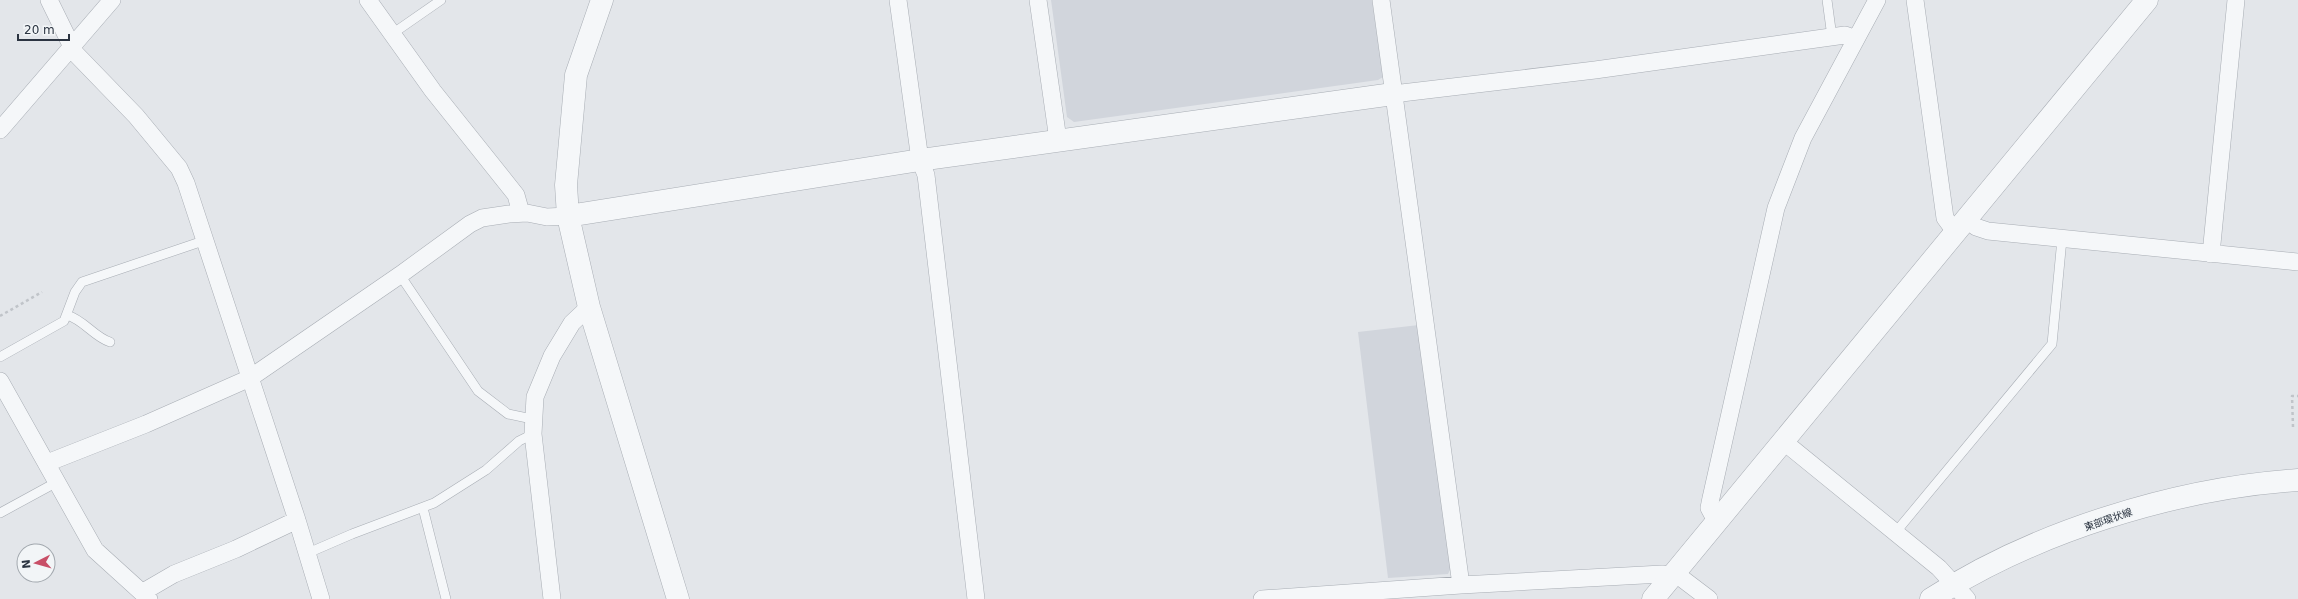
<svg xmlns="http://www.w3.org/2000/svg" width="2298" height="599" font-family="'DejaVu Sans','Noto Sans JP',sans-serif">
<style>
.built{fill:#d1d5dc}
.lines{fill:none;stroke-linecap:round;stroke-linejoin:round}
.service-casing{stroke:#a8adb4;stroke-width:10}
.minor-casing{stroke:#a8adb4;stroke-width:18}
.tertiary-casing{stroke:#a8adb4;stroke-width:23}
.path{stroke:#c0c4c9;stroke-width:2.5;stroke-dasharray:3 3;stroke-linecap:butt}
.service{stroke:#f5f7f9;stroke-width:9}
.minor{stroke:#f5f7f9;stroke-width:17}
.tertiary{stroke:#f5f7f9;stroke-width:22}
.labels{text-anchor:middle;stroke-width:3;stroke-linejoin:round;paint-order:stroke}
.street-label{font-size:10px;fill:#2b3441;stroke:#f2f5f7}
</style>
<rect width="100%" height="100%" fill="#e3e6ea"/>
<path class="built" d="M1051,0h321l11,77 -5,3 -304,42 -7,-5z
M1419,325l32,243 -3,6 -60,4 -30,-246z"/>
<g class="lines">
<g class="service-casing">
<path id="service" d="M1827,0l5,37
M392,34l49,-34
M400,275l78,116 30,23 24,5
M67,315c17,5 27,22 43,27
M0,357l64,-36 11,-29 7,-10 124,-42
M423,508l23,91
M0,513l57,-31
M1895,533l157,-189 10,-105
M308,553l44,-19 82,-31 52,-33 33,-29 14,-7"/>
</g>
<g class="minor-casing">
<path id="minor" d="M49,0l26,53 61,63 43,52 7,15 111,337 24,79
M368,0l65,91 83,104 5,18
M898,0l22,160 6,15 50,424
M1038,0l20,140
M1381,0l80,585
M1915,0l30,218 11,15
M1393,94l202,-24 250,-35 11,4
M0,130l112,-130
M1967,219l9,8 12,4 310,31
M2211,254l25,-254
M0,381l95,169 54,49
M1783,441l156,127 28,31
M47,463l99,-39 104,-46 150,-103 70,-51 12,-6 27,-4 18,-1 20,4 21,-1
M1716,521l-7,-13 2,-10 65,-290 27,-70 74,-138
M143,592l31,-18 62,-25 61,-29
M552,599l-19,-165 2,-37 17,-41 20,-33 17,-16
M1262,599l199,-14 201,-11 18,3 29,22"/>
</g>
<g class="tertiary-casing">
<path id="tertiary" d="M602,0l-26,75 -10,110 2,31 21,91 89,292
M568,216l352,-56 473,-66
M1653,599l494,-599
M1931,599c103,-67 245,-111 367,-119"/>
</g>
<path class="path" d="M0,316l42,-24
M2293,427l-1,-31h6"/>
<use href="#service" class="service"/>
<use href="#minor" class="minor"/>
<use href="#tertiary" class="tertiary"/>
</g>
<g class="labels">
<g class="street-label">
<text transform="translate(2108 519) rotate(-19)" y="4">東部環状線</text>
</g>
</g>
<g transform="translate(36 563) rotate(264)"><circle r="19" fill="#f2f5f7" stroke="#a2a8ae"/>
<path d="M0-3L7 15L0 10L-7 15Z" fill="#c84f67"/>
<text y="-6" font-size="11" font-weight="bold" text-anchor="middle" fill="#2b3441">N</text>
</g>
<path d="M18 34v6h51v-6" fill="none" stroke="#2b3441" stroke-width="2"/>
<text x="24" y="34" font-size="12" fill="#2b3441" stroke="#f2f5f7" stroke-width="3" paint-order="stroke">20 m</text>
</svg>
